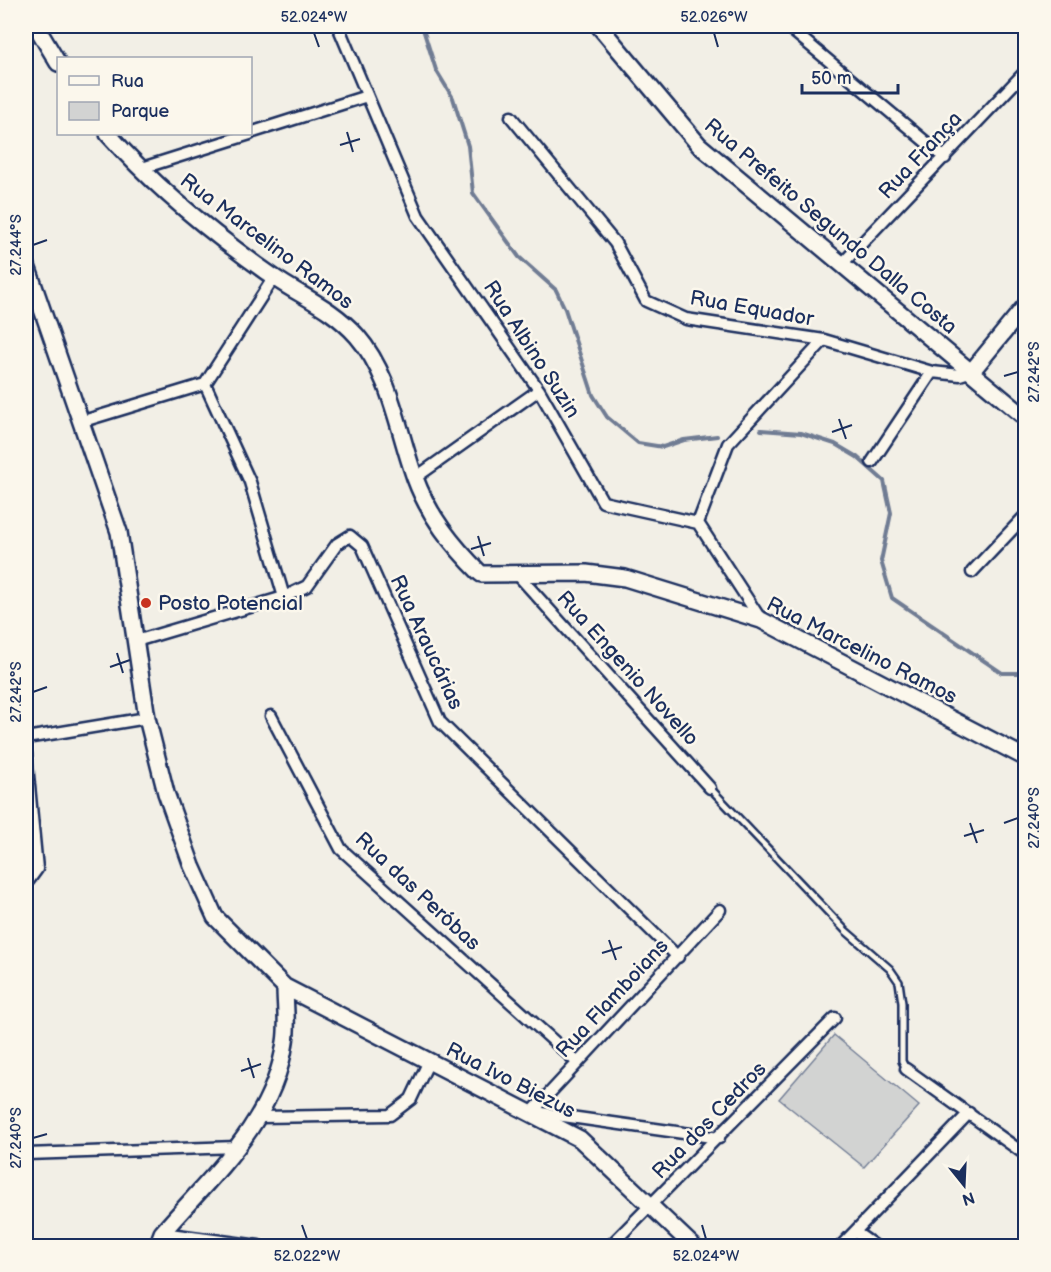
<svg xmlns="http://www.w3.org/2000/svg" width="1051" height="1272" font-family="'Balsamiq Sans',sans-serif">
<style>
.green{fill:#d2d3d2;stroke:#768198;stroke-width:1.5}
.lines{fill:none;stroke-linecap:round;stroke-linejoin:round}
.stream{stroke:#707b93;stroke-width:4}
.lane-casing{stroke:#1b2f5e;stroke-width:10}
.street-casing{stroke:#1b2f5e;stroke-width:15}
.secondary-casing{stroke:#1b2f5e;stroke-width:20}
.lane{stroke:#fbf7ec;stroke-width:5}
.street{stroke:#fbf7ec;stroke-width:10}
.secondary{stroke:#fbf7ec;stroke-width:15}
.ticks{fill:none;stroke:#1b2f5e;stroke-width:2}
.poi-dot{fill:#c8321e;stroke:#fbf7ec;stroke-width:2}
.labels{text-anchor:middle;stroke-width:5;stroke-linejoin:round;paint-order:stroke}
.street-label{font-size:21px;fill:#1b2f5e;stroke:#fbf7ec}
.poi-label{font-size:21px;fill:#1b2f5e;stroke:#fbf7ec;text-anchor:start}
.neatline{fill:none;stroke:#1b2f5e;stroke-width:2}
.ticks-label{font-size:15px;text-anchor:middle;fill:#1b2f5e}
</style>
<rect width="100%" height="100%" fill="#f2efe6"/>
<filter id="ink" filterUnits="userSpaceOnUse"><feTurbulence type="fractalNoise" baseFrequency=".0167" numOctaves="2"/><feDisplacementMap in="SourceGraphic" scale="12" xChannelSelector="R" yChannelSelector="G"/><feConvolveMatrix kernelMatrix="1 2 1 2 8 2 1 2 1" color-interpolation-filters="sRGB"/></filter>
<g filter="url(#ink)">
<path class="green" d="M834,1035l85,71 -55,61 -85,-68z"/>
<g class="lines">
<path class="stream" d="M422,26l14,44 17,28 15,48 5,47 46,64 37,33 9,19 28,86 14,22 31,26 25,4 21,-7 33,-4
M761,430l40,3 34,11 22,13 27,24 7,32 -10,48 11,37 110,75h24"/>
<g class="lane-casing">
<path id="lane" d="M710,788l136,143 44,38 9,13 3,21v58l4,8"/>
</g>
<g class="street-casing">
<path id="street" d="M338,26l80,190 121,174 64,112 95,21 63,97
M787,26l158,132
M511,117l104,126 31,58 40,18 138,21 108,32 28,3 12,-4
M250,133l117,-37
M139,169l111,-35
M842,264l184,-193
M205,384l45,98 34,115
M80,422l125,-38 69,-107
M872,462l60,-90
M415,478l124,-88
M698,523l30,-79 96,-104
M972,572l54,-57
M517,574l193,214
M136,641l148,-44 23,-11 30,-42 13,-8 12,10 78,176 238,235
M271,716l70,133 237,214
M26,738l121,-20
M26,754l11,115 -11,15
M906,1069l120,86
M532,1112l188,-202
M535,1112l184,26
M260,1117l130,-2 21,-16 18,-38
M26,1154l211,-7
M855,1232l20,14
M162,1233l97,13
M610,1246l225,-228
M841,1246l128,-133"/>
</g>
<g class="secondary-casing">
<path id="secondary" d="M36,26l22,37
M599,26l100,119 327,273
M108,134c48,54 104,100 164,142 30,21 59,31 85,60 34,39 41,95 58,142 14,38 37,67 66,96l105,-1 39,5 136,42 265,138
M26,263l93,269 28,186 19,75 26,73 23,51 70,70 295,152 113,107
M972,371l54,-66
M157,1246l5,-13c50,-58 112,-111 123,-191 3,-17 0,-37 0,-55"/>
</g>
<use href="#lane" class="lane"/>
<use href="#street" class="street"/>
<use href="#secondary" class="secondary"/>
</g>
</g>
<path class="ticks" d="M314,33l5,14M714,33l4,14M347,132l6,20M340,145l20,-6M33,245l14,-5M1004,376l14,-4M839,419l7,20M832,432l20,-7M478,536l6,20M471,549l20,-6M117,653l6,20M110,667l20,-7M33,692l14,-5M970,823l7,20M1004,823l14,-5M964,836l20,-6M609,940l7,20M602,953l20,-6M248,1058l6,20M241,1071l20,-7M33,1138l14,-4M302,1225l5,14M702,1225l4,14"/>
<circle class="poi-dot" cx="146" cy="603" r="6"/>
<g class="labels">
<g class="street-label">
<text transform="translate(920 155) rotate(-47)" y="7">Rua França</text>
<text transform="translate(831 226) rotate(40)" y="7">Rua Prefeito Segundo Dalla Costa</text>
<text transform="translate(267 241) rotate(37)" y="7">Rua Marcelino Ramos</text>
<text transform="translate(752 308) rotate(10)" y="7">Rua Equador</text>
<text transform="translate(532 349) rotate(57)" y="7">Rua Albino Suzin</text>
<text transform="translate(427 642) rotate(65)" y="7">Rua Araucárias</text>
<text transform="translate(862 650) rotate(27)" y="7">Rua Marcelino Ramos</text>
<text transform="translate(628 668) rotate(48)" y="7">Rua Engenio Novello</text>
<text transform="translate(418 891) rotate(43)" y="7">Rua das Peróbas</text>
<text transform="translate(612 998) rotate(-47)" y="7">Rua Flamboians</text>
<text transform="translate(511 1080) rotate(27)" y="7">Rua Ivo Biezus</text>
<text transform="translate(709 1120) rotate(-46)" y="7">Rua dos Cedros</text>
</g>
<g class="poi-label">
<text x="158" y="610">Posto Potencial</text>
</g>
</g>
<rect width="1051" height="1272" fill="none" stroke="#fbf7ec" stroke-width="66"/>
<rect x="57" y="57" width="195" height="78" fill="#fbf7ec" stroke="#a1a7b3" stroke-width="1.5"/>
<rect x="69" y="76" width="30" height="9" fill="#fbf7ec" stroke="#a1a7b3" stroke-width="1.5"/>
<text x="111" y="87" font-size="18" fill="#1b2f5e">Rua</text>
<rect x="69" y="102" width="30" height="18" fill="#d2d3d2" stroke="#a1a7b3" stroke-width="1.5"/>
<text x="111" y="117" font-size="18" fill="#1b2f5e">Parque</text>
<g transform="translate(964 1185) rotate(162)" stroke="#fbf7ec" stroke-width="4.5" paint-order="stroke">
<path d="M0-4.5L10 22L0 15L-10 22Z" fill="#1b2f5e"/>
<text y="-9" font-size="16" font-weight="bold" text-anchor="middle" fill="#1b2f5e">N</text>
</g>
<path d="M802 84v9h96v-9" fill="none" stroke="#1b2f5e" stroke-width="3"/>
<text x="811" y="84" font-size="18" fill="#1b2f5e" stroke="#fbf7ec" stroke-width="4.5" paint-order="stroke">50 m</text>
<rect x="33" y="33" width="985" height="1206" class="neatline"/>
<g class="ticks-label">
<text x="314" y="22">52.024°W</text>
<text x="714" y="22">52.026°W</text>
<text transform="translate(16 245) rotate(-90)" y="5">27.244°S</text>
<text transform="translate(1034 372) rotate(-90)" y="5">27.242°S</text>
<text transform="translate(16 692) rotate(-90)" y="5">27.242°S</text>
<text transform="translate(1034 818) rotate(-90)" y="5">27.240°S</text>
<text transform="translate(16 1138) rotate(-90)" y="5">27.240°S</text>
<text x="307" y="1261">52.022°W</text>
<text x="706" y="1261">52.024°W</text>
</g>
</svg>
